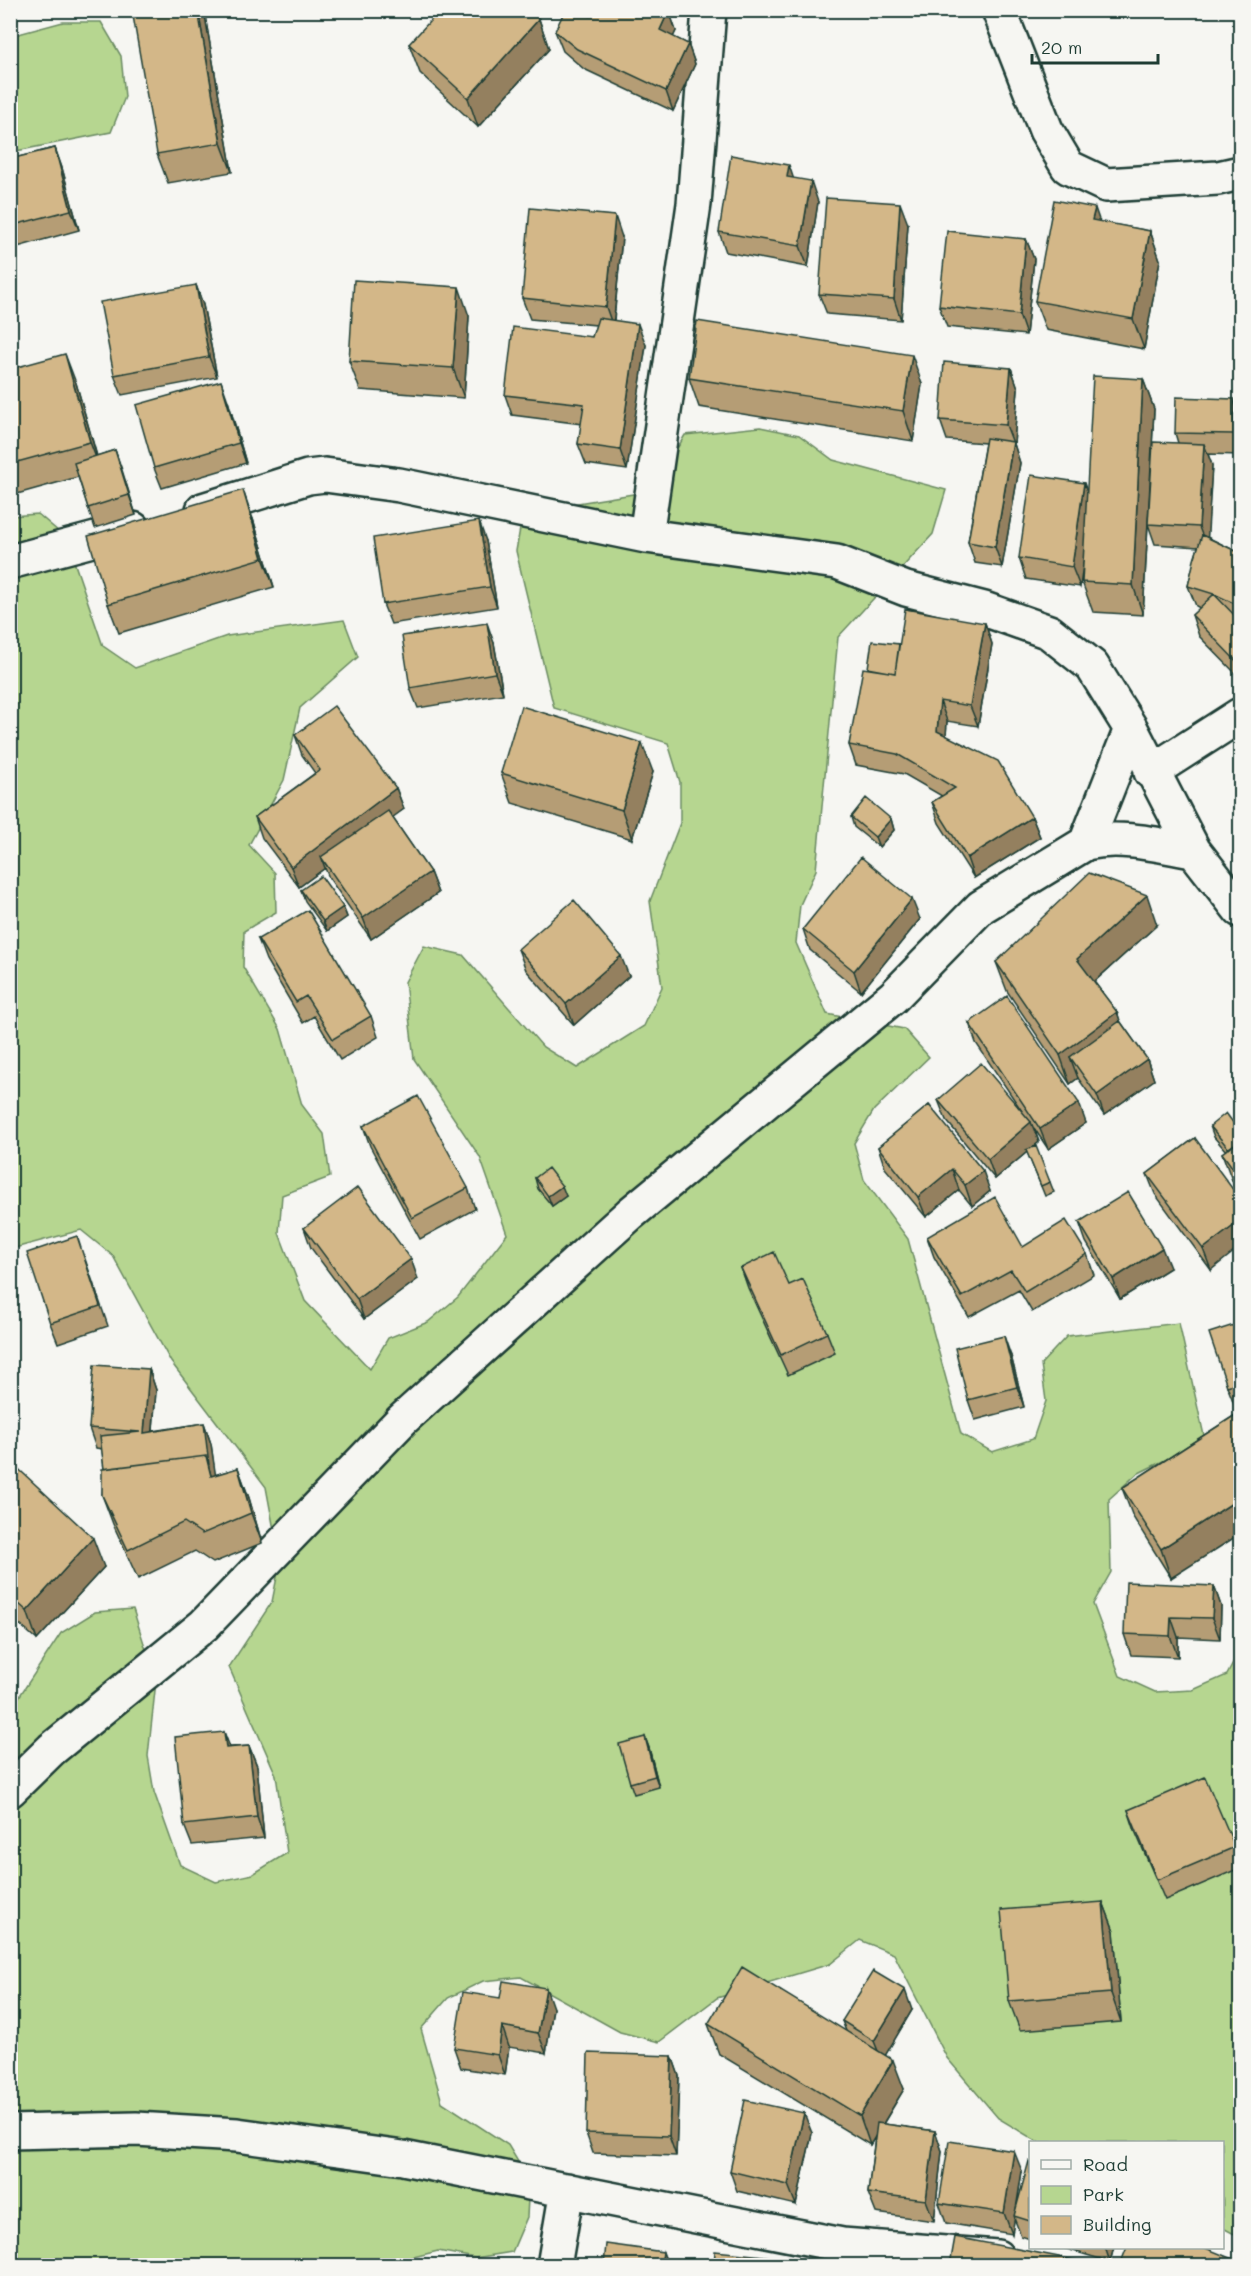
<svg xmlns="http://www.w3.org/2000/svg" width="1251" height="2276" font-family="Mali,sans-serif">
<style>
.green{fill:#b6d690;stroke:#6a8a62;stroke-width:1.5}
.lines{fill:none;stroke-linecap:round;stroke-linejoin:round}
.street-casing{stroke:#1f3d34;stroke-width:38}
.street{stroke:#f6f6f2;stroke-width:33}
.wall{fill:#b59d75;stroke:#1f3d34;stroke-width:1.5}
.shaded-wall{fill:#94805f;stroke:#1f3d34;stroke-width:1.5}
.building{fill:#d3b788;stroke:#1f3d34;stroke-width:1.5}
</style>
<rect width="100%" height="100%" fill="#f6f6f2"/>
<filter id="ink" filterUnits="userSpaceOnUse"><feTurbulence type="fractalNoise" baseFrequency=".0167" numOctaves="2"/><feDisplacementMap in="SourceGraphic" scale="12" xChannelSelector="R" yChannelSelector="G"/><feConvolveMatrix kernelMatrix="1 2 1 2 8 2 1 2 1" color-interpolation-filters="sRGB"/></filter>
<g filter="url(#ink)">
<path class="green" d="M63,22h38l20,34 4,41 -14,35 -100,20v-116z
M760,427l39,8 34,25 113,30 -13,44 -95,103 -22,233 -16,35 -4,38 31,71 77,15 25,28 -55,53 -20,33 10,37 44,59 53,195 31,18 41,-13 13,-38 -5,-37 26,-28 112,-13 26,117 -68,34 -28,25 2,73 -18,32 27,72 35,16 38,-2 34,-15 13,-25v587l-17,-9 -1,-86h-184l-40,-24 -51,-60 -53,-104 -34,-14 -30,24 -113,34 -58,44 -39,-10 -99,-55 -38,4 -35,17 -27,31 21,73 66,43 21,35 -2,37 -15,35 -37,6 -37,-7 -61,15 -366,-1v-561l6,-4 44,-67 34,-21 38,-3 23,72 -8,75 6,36 26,73 36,17 37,-8 34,-21 -11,-78 -47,-108 43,-65 8,-40 -14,-75 -95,-125 -58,-106 -32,-26 -70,19v-733l27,-2 28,24 37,108 32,22 92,-32 117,-16 14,37 -58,51 -16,72 -35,65 26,28 1,39 -32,19 -1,36 37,62 22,76 22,29 6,43 -48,18 -3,38 26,68 65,68 18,-31 40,-16 30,-25 49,-63 -27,-77 -66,-98 -9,-77 19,-36 39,9 80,92 34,21 67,-42 18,-39 -12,-86 30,-78v-41l-12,-39 -114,-35 -38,-157 7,-39 110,-18 31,-23 21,-36z"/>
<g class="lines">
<g class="street-casing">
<path id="street" d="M999,10l47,120 22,37 38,18 112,-7 22,-5
M203,510l105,-33 17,-2 74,10 247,51 191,26 69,27 78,20 65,23 43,34 39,63 63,122 46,59
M646,536l48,-332 15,-194
M10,562l123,-33
M1151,772l89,-57
M1086,843l45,-114
M10,1790l42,-41 152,-124 198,-205 228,-206 263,-217 88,-90 105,-64c36,-8 72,2 108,8
M10,2132l126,-3 101,6 166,23 439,87 155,12
M554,2266l13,-76"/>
</g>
<use href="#street" class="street"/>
</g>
<path class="wall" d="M204,10l28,162 -64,11 -11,-29z
M592,10h80v2h-3l7,19 -3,6 15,7 7,20 -22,47 -89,-42 -21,-18 -8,-20 35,-15z
M539,19l10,30 -71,78 -58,-54 -11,-29z
M55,148l7,20 17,62 -69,19v-90z
M818,202l-10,65 -82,-15 -7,-20z
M1100,222l50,9 10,29 -16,89 -98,-19 -11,-29z
M908,224l-7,96 -74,-6 -8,-20z
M622,237l-8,83 32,25 -19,125 -41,-6 -8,-20 4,-20 -70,-9 -7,-20 87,-58 4,-12 -66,-6 -8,-21z
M1026,239l8,20 -8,76 -79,-8 -8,-21z
M196,285l7,20 14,72 -95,18 -8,-20z
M469,316l-5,82 -104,-8 -11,-29z
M1011,368l7,20 -4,56 6,19 -18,104 -27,-4 -7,-21 17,-99 -38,-3 -7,-20z
M10,369l66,14 21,73 18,-6 21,65 -41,13 -17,-51 -68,19z
M689,378l233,6 -9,57 -214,-34z
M1143,379l11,30 -5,97 29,-63 -3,-10 59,-34 6,17v39l-32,-1 4,11 -5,72 33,16v125l-41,-42 -7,-21 8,-7 -4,-2 -8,-20 10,-39 -43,-3 -7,-20 -5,91 -50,-3 -11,-30 1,-22 -3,27 -54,-8 -7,-21 68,-66z
M228,401l18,62 -84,25 -8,-20z
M1240,472v60l-7,-21z
M253,519l21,68 -155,46 -11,-29z
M486,541l11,66 -106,17 -8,-20z
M985,623l7,21 -14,82 -31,-5 -1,14 86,82 8,20 -66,41 -35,-55 -7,-21 10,-6 -38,-22 -48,-9 -7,-20 19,-77 31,-24z
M494,643l9,51 -85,14 -8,-20z
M295,735l101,53 8,21 -12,8 38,55 8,21 -67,46 -42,-61 -4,-10 -26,19 -37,-49 -7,-21 60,-44 -13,-18z
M653,772l-21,67 -120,-36 -11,-30z
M851,817l40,2 3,11 -15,17 -25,-20z
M301,890l42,17 4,10 -20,14 -22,-30z
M920,919l-59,73 -51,-42 -7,-21z
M1157,925l-63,57 23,30 3,9 27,38 7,21 -50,35 -26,-37 -8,6 -63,-93 -11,-29z
M258,939l113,77 7,21 -38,23 -26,-44 -11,7 -37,-63z
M518,949l111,27 -55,49 -48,-55z
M969,1023l117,100 -38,26 -14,-21 5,14 -6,5 17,35 4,10 -9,4 -18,-44 -32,27 -49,-59 -8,-20 84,11 -46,-68z
M929,1105l61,86 -18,15 -13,-16 -33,27 -41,-49 -7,-21z
M363,1126l105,62 7,21 -55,30 -50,-93z
M1210,1126l30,6v61l-7,-10 -11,-30 4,-2 -12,-14z
M1195,1138l16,132 -56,-76 -8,-20z
M535,1178l31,18 -14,10 -14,-17z
M1079,1222l91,46 -50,31 -34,-57z
M304,1228l114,51 -54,40 -53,-71z
M927,1237l160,17 7,21 -62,37 -13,-22 -50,27 -35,-60z
M84,1256l24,70 -50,17 -8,-20z
M741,1268l48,17 38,48 8,20 -47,22 -40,-87z
M1240,1323v82l-5,1 -8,-20z
M1011,1356l13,51 -49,13 -7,-20z
M149,1369l7,21 -3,41 51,-8 7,21 4,31 23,-7 11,30 13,45 -49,20 -18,-12 -57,28 -25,-55 -11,-29 2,-26 -2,-20 -6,-1 -7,-20z
M1240,1412l-69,166 -38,-61 -11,-29z
M10,1461l94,106 -67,73 -27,-24z
M1214,1586l7,20 -1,33 -42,-2v20l-47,-2 -7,-21z
M224,1732l6,15 19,-1 8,20 7,72 -72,7 -8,-20z
M645,1737l4,11 10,39 -25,7 -4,-11z
M1128,1810l107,37 5,15v6l-75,32 -30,-69z
M1103,1902l11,29 7,91 -101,8 -11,-29z
M500,1998l53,10 -7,45 -37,-6 -4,28 -44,-7 -7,-20z
M912,2010l-27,45 19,34 -21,35 52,7 7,20 -8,70 -58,-8 -8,-20 7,-56 -5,8 -151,-91 -11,-30 138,7 -4,-10z
M672,2056l7,20 -3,80 -83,-3 -7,-20z
M812,2133l-16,72 -59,-14 -7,-20z
M1030,2162v77l-9,-3 -7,-18 -2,16 -66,-11 -7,-20 83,-32 -6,38z
M1060,2247h54l-4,15z"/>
<path class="shaded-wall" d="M198,10h6l28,162 -11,-29z
M669,10l7,21 -9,19 -7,-20z
M539,19l10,30 -71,78 -10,-29z
M688,44l7,20 -22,47 -7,-20z
M55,148l7,20 17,62 -8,-20z
M789,165l7,21 -9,-9z
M811,181l7,21 -10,65 -8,-21z
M900,203l8,21 -7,96 -7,-21z
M1095,208l10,29 -13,-17z
M615,216l7,21 -9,90 -7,-20z
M1150,231l10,29 -16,89 -11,-30z
M1026,239l8,20 -8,76 -7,-20z
M196,285l7,20 14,72 -8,-20z
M459,287l10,29 -5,82 -11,-30z
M638,324l8,21 -19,125 -7,-20z
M65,354l11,29 25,88 -11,-29z
M912,355l10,29 -9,57 -10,-30z
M1011,368l7,20 -4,56 6,19 -18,104 -7,-20 18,-104 -7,-18z
M1143,379l11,30 -11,206 -10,-30z
M221,381l7,20 18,62 -7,-20z
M1234,399l6,17v36l-6,-18z
M1204,444l8,21 -5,83 -8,-21z
M115,450l7,20 14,45 -7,-20z
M1084,483l7,20 -11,84 -8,-20z
M243,490l10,29 21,68 -11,-29z
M479,521l7,20 11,66 -7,-20z
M487,623l7,20 9,51 -8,-21z
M985,623l7,21 -14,82 -8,-20z
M940,701l7,20 -2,30 -8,-20z
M642,743l11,29 -21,67 -10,-29z
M396,788l8,21 -77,57 -6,-9 4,11 -26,19 -8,-20z
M1032,817l8,20 -66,41 -7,-20z
M891,819l3,11 -15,17 -4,-10z
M430,872l8,21 -67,46 -8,-21z
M1147,895l10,30 -70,63 -10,-29z
M912,899l8,20 -59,73 -7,-21z
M343,907l4,10 -20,14 -4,-10z
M621,956l8,20 -55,49 -8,-21z
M1117,1012l10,29 -57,16 8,21 -8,6 -10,-29z
M1147,1059l7,21 -50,35 -7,-20z
M1079,1103l7,20 -38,26 -8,-20z
M1031,1122l8,20 -44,37 -7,-20z
M952,1169l7,21 -33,27 -8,-20z
M983,1171l7,20 -18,15 -7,-21z
M562,1186l4,10 -14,10 -4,-10z
M1240,1221v26l-29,23 -8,-21z
M1162,1248l8,20 -50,31 -7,-20z
M411,1259l7,20 -54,40 -7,-20z
M1004,1336l7,20 13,51 -7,-20z
M149,1369l7,21 -5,63 -7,-20z
M204,1423l7,21 6,41 -6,-9 -5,-20z
M238,1468l11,30 13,45 -11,-30z
M1240,1498v36l-69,44 -10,-29z
M93,1538l11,29 -67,73 -10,-29z
M1214,1586l7,20 -1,33 -8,-21z
M1171,1617l7,20v20l-8,-21z
M224,1732l7,21 -5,-5z
M645,1737l4,11 10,39 -4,-11z
M249,1746l8,20 7,72 -7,-21z
M1103,1902l11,29 7,91 -10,-29z
M546,1988l7,20 -7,45 -8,-20z
M905,1990l7,20 -30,51 -8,-20z
M502,2026l7,21 -4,28 -7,-20z
M672,2056l7,20 -3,80 -7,-20z
M893,2060l11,29 -34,56 -10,-29z
M804,2113l8,20 -16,72 -8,-20z
M935,2131l7,20 -8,70 -8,-21z
M1014,2151l8,20 -10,63 -8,-21z
M1105,2247h9l-4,15z
M663,2252l5,13h-7z"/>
<path class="building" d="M132,10h66l23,133 -64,11z
M440,10h89l10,9 -71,79 -59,-54z
M565,10h13l12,6 2,-6h77l-9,20 28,14 -22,47 -89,-42 -22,-18z
M55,148l16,62 -61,16v-67z
M731,155l58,10 -2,12 24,4 -11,65 -81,-14z
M826,198l74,5 -6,96 -75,-5z
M1054,200l41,8 -3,12 58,11 -17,88 -98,-18z
M530,208l85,8 -9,91 -84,-9z
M947,231l79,8 -7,76 -80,-9z
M354,280l105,7 -6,81 -104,-7z
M196,285l13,72 -95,18 -14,-73z
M598,318l40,6 -18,126 -42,-6 6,-40 -79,-9 8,-68 79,10z
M697,321l215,34 -9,56 -214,-33z
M65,354l25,88 -80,22v-95z
M944,362l67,6 -5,57 -66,-5z
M1093,376l50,3 -10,206 -51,-3z
M221,381l18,62 -85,25 -18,-63z
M1176,397l58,2v35l-59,-1z
M986,438l27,4 -18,105 -27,-5z
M1153,442l51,2 -5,83 -51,-3z
M115,450l14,45 -41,13 -14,-45z
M1240,472v41l-7,-2z
M1031,475l53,8 -12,84 -53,-9z
M243,490l20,68 -155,46 -20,-68z
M479,521l11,66 -107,17 -10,-66z
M1202,535l38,18v53l-26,-12 26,27v44l-48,-50 22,-21 -26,-8 6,-26z
M905,609l80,14 -15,83 -30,-5 -3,30 61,30 34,56 -65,41 -35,-56 23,-14 -58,-34 -48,-9 14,-77 32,5z
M487,623l8,50 -85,15 -8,-52z
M872,641l27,3 -4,29 -27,-5z
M334,706l62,82 -105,79 -36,-50 65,-47 -25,-35z
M521,706l121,37 -20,67 -121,-37z
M866,798l25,21 -16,18 -24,-20z
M388,811l42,61 -67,46 -42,-61z
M861,857l51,42 -58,72 -51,-42z
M1089,873l58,22 -70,64 40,53 -57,43 -64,-93z
M321,876l22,31 -20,14 -22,-31z
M574,900l47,56 -55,48 -48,-55z
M308,910l63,106 -38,23 -27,-43 -10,6 -38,-63z
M1007,996l72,107 -39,26 -71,-106z
M1120,1021l27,38 -50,36 -27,-38z
M981,1063l50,59 -43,37 -50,-59z
M418,1096l50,92 -56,30 -49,-92z
M929,1105l54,66 -18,14 -13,-16 -34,28 -40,-50z
M1226,1113l14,19v8l-11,9 -19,-23z
M1195,1138l45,61v22l-37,28 -56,-75z
M1240,1140v38l-18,-25z
M1036,1146l14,36 -9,4 -15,-36z
M548,1168l14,18 -14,10 -13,-18z
M358,1187l53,72 -54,40 -53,-71z
M1128,1192l34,56 -49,31 -34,-57z
M995,1197l28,50 43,-27 21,34 -62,38 -14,-22 -49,27 -35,-60z
M77,1236l23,70 -50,17 -23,-70z
M774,1252l15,33 14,-6 24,54 -46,22 -40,-87z
M1240,1323v59l-13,4 -18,-53z
M1004,1336l13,51 -49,13 -13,-52z
M94,1365l55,4 -5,64 60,-10 5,42 -3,-9 -102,13 -4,-33 40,-4 -51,-4z
M1240,1412v86l-79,51 -39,-61z
M206,1456l5,20 27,-8 13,45 -49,21 -18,-12 -56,28 -26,-55v-26z
M10,1461l83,77 -66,73 -17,-15z
M1126,1582l88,4 -2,32 -41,-1 -1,19 -46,-2z
M224,1732l2,16 23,-2 8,71 -73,8 -9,-88z
M645,1737l10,39 -25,7 -11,-39z
M1205,1777l30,70 -78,33 -29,-70z
M1103,1902l8,91 -102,8 -8,-91z
M742,1967l151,93 -33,56 -152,-92z
M873,1971l32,19 -31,51 -32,-20z
M503,1981l43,7 -8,45 -36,-7 -4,29 -44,-7 9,-56 37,6z
M588,2053l84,3 -3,80 -83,-3z
M745,2100l59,13 -16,72 -58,-14z
M877,2123l58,8 -9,69 -58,-7z
M949,2141l65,10 -10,62 -65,-10z
M1029,2161l1,1v59l-16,-5z
M955,2237l125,24 -1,4h-129z
M606,2244l57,8 -2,13h-57z
M1127,2247h76l37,15v3h-120z
M715,2251l134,14h-135z"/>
</g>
<rect width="1251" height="2276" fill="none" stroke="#f6f6f2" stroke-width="36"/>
<rect x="18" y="18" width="1215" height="2240" fill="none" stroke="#1f3d34" stroke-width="2" filter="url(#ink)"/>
<rect x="1029" y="2141" width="195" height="108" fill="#f6f6f2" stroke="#a0aca6" stroke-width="1.5"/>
<rect x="1041" y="2160" width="30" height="9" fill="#f6f6f2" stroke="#a0aca6" stroke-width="1.5"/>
<text x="1083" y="2171" font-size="18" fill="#1f3d34">Road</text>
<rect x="1041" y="2186" width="30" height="18" fill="#b6d690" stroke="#a0aca6" stroke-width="1.5"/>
<text x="1083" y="2201" font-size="18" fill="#1f3d34">Park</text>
<rect x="1041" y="2216" width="30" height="18" fill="#d3b788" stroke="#a0aca6" stroke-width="1.5"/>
<text x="1083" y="2231" font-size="18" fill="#1f3d34">Building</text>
<path d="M1032 54v9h126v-9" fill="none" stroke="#1f3d34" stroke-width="3"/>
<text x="1041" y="54" font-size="18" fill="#1f3d34" stroke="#f6f6f2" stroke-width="4.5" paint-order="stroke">20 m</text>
</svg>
